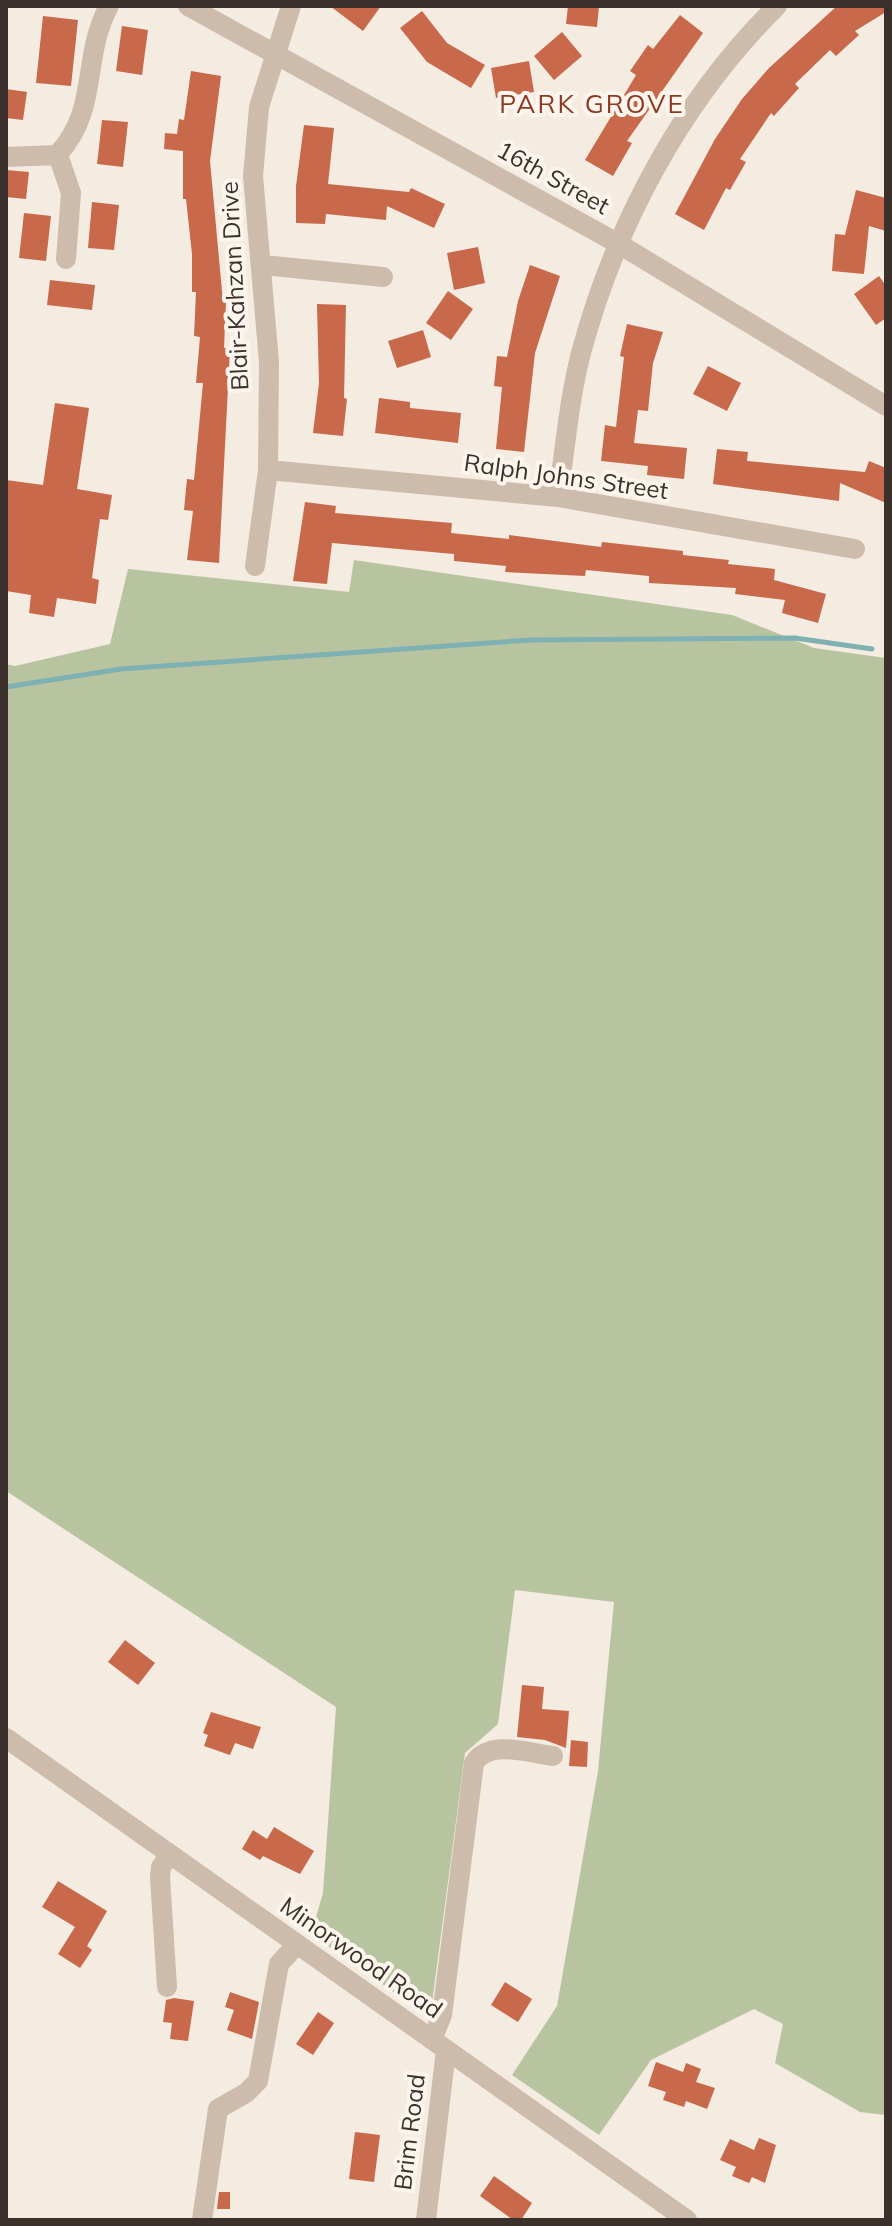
<svg xmlns="http://www.w3.org/2000/svg" width="892" height="2226" font-family="Mulish,sans-serif">
<style>
.green{fill:#b8c4a0}
.lines{fill:none;stroke-linecap:round;stroke-linejoin:round}
.stream{stroke:#7fb0b2;stroke-width:5}
.building{fill:#c8694b}
.minor{stroke:#cdbbac;stroke-width:20}
.labels{text-anchor:middle;stroke-width:8;stroke-linejoin:round;paint-order:stroke}
.street-label{font-size:24px;fill:#3b302b;stroke:#fbf5ee}
.neighbourhood-label{font-size:26px;letter-spacing:2px;fill:#8c3b22;stroke:#fbf5ee}
</style>
<rect width="100%" height="100%" fill="#f4ebe1"/>
<path class="green" d="M354,560l378,55 82,33 72,10v1457l-26,-3 -85,-49 8,-39 -29,-15 -103,51 -52,75 -87,-60 45,-69 41,-235 16,-169 -99,-12 -17,134 -33,29 -35,265 -119,-84 12,-41 13,-186 -330,-216v-827l9,2 95,-22 18,-75 221,23z"/>
<g class="lines">
<path class="stream" d="M6,687l115,-18 409,-29 265,-2 77,11"/>
</g>
<path class="building" d="M330,6h51l-18,25z
M568,6h31l-2,21 -31,-3z
M837,6h49v6l-31,19 4,4 -23,21 -6,-6 -35,34 4,4 -25,28 -3,-3 -31,46 6,3 -16,28 -4,-2 -22,42 -29,-16 40,-75 27,-40 27,-31z
M422,11l25,32 38,22 -14,23 -44,-26 -27,-34z
M680,15l23,18 -76,108 5,2 -19,33 -28,-16 51,-85 -6,-4 18,-26 5,4z
M43,16l35,4 -7,66 -35,-3z
M122,26l26,4 -6,45 -26,-4z
M562,32l20,24 -28,24 -20,-24z
M529,61l5,31 -38,6 -5,-30z
M191,71l30,5 -11,85 13,141h3l-2,46h6l-11,215 -32,-3 6,-49 -9,-1 3,-31 7,1 9,-97h-7l4,-46 -6,-1 2,-44h-4v-38l-6,-55h-3v-48l-19,-2 1,-16 12,1 2,-15 5,1z
M6,89l21,3 -4,28 -17,-2z
M102,120l26,2 -5,45 -26,-3z
M304,125l30,3 -6,56 81,8 2,-4 34,16 -11,24 -47,-22 -1,14 -60,-6 -1,10 -29,-1v-37z
M6,170l23,2 -3,27 -20,-2z
M856,190l30,8v33l-17,-5 -5,48 -32,-3 3,-37 10,1z
M92,202l27,3 -5,45 -26,-2z
M24,213l27,3 -5,45 -27,-3z
M478,247l7,36 -31,7 -7,-37z
M530,265l30,11 -25,77 -11,99 -28,-3 6,-62 -8,-1 3,-30 10,1 11,-56z
M879,276l7,10v32l-10,7 -22,-31z
M50,280l45,5 -3,25 -45,-5z
M448,291l25,18 -22,31 -25,-17z
M317,304l29,1 -2,93 3,1 -4,37 -30,-3 6,-50z
M627,324l36,8 -10,31 -5,48 -10,-1 -4,33 53,5 -3,31 -37,-4 1,-9 -47,-5 4,-36 11,2 8,-70 -4,-1z
M423,330l8,27 -34,11 -9,-27z
M708,366l33,17 -14,28 -34,-17z
M379,398l31,4v6l51,5 -3,30 -83,-10z
M55,403l34,5 -12,81 35,6 -4,25 -8,-1 -8,59 7,2 -3,24 -39,-6 -3,19 -25,-4 2,-18 -25,-4v-111l37,5z
M717,449l31,3 -1,9 118,11 4,-11 17,7v35l-46,-20 -1,18 -126,-17z
M305,502l31,4 -1,7 117,10 -1,10 58,6v-4l92,12 1,-5 81,9v4l46,5 -1,4 47,5 -1,11 52,14 -8,29 -36,-10 3,-13 -50,-6 1,-6 -87,-5v-7l-63,-6 -1,6 -80,-4 1,-6 -52,-5v-7l-122,-11 -5,41 -34,-3z
M125,1640l30,23 -17,22 -30,-23z
M522,1685l22,2 -2,22 27,2 -3,37 -21,-8 -28,-3z
M211,1712l50,15 -8,22 -18,-6 -5,12 -26,-9 4,-11 -5,-2z
M571,1740l17,2 -1,25 -18,-1z
M274,1827l40,24 -14,23 -37,-18 -3,4 -18,-11 11,-19 14,9z
M58,1881l49,30 -20,35 5,4 -12,18 -22,-14 17,-27 -33,-20z
M505,1982l27,17 -14,23 -27,-17z
M230,1992l29,10 -7,37 -25,-9 7,-20 -9,-3z
M174,1998l20,3 -6,40 -18,-2 2,-16 -9,-1 3,-22z
M318,2012l16,11 -21,32 -17,-11z
M656,2062l27,10 3,-9 15,6 -5,13 19,6 -8,21 -21,-8 -2,6 -21,-7 3,-8 -18,-6z
M355,2132l25,3 -6,47 -25,-3z
M759,2138l17,7 -11,38 -13,-6 -3,6 -17,-7 4,-9 -16,-7 10,-21 24,11z
M494,2176l38,27 -11,17h-8l-33,-24z
M219,2192h11v17h-13z"/>
<g class="lines">
<path class="minor" d="M188,6l431,238 267,162
M58,155l13,38 -5,66
M6,157l51,-2c43,-45 24,-98 52,-149
M263,265l120,12
M268,470l290,27 297,52
M558,497c7,-47 11,-98 23,-144 35,-130 101,-253 196,-347
M255,566l13,-96 1,-108 -16,-186 6,-69 32,-101
M6,1738l681,482
M167,1987l-7,-110 1,-10 9,-13
M432,2040l10,-25 32,-252c16,-24 54,-10 79,-7
M202,2220l16,-111 28,-16 12,-12 21,-117 18,-20
M426,2220l20,-170"/>
</g>
<g class="labels">
<g class="street-label">
<text transform="translate(553 178) rotate(29)" y="8">16th Street</text>
<text transform="translate(235 286) rotate(-93)" y="8">Blair-Kahzan Drive</text>
<text transform="translate(566 477) rotate(8)" y="8">Ralph Johns Street</text>
<text transform="translate(361 1958) rotate(35)" y="8">Minorwood Road</text>
<text transform="translate(410 2132) rotate(-83)" y="8">Brim Road</text>
</g>
<g class="neighbourhood-label">
<text x="592" y="113">PARK GROVE</text>
</g>
</g>
<rect width="892" height="2226" fill="none" stroke="#3b302b" stroke-width="16"/>
</svg>
